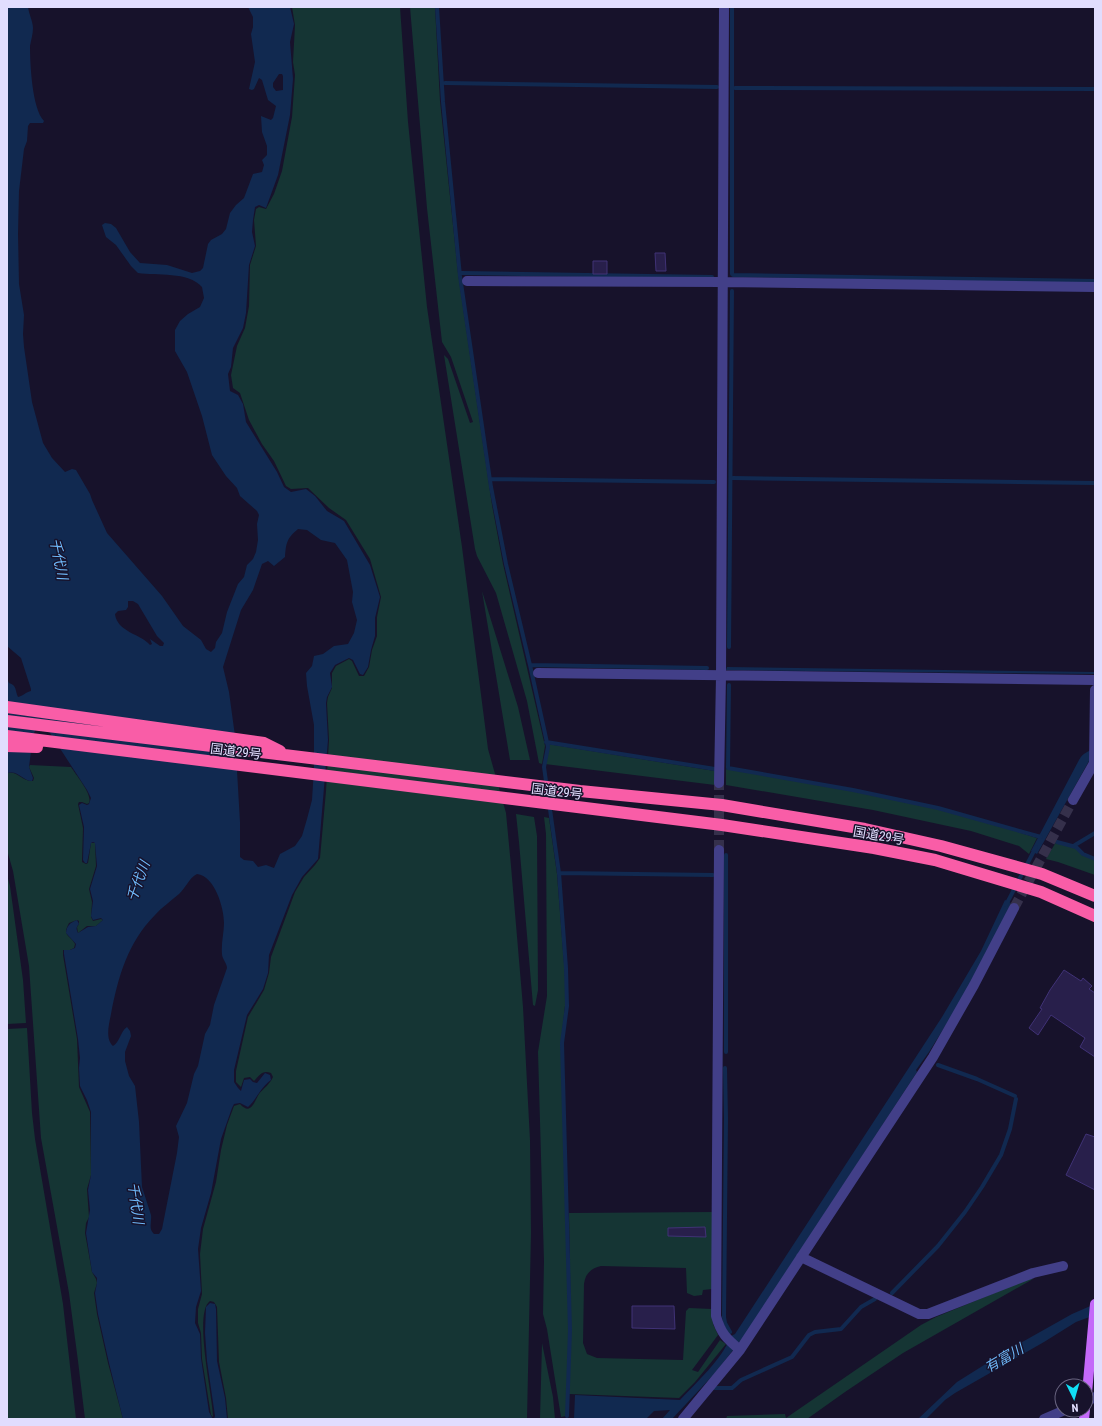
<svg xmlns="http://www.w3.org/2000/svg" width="1102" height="1426" font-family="'Roboto Condensed','Noto Sans JP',sans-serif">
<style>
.green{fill:#153534}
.water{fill:#112950;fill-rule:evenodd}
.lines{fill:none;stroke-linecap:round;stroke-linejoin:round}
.stream{stroke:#112950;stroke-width:4}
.building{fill:#281f4b;stroke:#403276}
.street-tunnel{stroke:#35304b;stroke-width:10;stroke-dasharray:10 5;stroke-linecap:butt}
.street{stroke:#423f88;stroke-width:10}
.primary{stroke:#c469f9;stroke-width:10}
.highway{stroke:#f95da7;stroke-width:12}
.labels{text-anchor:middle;stroke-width:3;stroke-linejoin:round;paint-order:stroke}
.street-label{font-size:13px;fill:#e1ddfe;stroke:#17122b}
.water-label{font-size:14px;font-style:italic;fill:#6fb9fa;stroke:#17122b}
</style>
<rect width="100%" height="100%" fill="#17122b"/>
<path class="green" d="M292,7h108l8,115 19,185 35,240 26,202 18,64 5,53 12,141 7,133 1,93 -4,186h-299l-2,-21 -7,-36 -2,-55 -3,-5 -4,-1c-17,12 3,96 3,116l-2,-2 -9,-56 -1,-26 -3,-10v-14l4,-15 -2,-40 3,-25 13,-47 5,-32 6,-25 7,-19 6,-2c11,12 14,-2 19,-10 5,-6 11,-10 14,-17l-2,-4c-9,-3 -11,2 -17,8l-4,-4 -6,1 -3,9 -5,-5v-11l12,-54 16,-27 5,-17 2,-16 24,-65 9,-15 11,-12 5,-7 6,-67 3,-51 -2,-37 1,-6 4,-9v-15l4,-7 13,-7 3,2 7,15h5l5,-9 3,-17 5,-14v-19l4,-20 -11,-38 -24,-39 -17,-12 -21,-20 -17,1 -5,-3 -12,-25 -12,-17 -13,-24 -9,-27 -7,-5 -2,-13 6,-29 8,-18 4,-22 1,-41 6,-19 -2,-26 2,-11 3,-2 7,2 8,-15 8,-23 10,-54 3,-42 -2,-13 2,-37z
M410,7h25l5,94 18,172 34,232 11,59 42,182 -3,18 -3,-1 -12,-62 -31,-108 -19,-37 -2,-7 -31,-194 4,4 22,64 3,-1 -22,-65 -9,-15 -15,-134z
M482,591l36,116 12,53h-20z
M548,744l167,27v14l-170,-21 4,-16z
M30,765l41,2c5,8 22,28 18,36l-2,1 -5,-2h-3l-1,2 5,24 -1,32v2l4,2 2,-1 3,-20h4l1,23 -7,23 3,13 -1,15 2,4 8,-2 2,1 -7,6h-9l-9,7 -1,-6 2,-3v-3l-2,-1 -8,3c-7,13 0,11 6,21l-1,4 -4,2h-7v5l14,84 2,48 11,25 1,63 -4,14 2,28 -3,6 -1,10 7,39 4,7 1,4 -3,10 3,21 11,49 15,56h-38l-7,-58 -9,-68 -28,-155 -12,-172 -16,-95 -6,-21v-78l1,1c10,-2 15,9 25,8l1,-3 -5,-11z
M726,769c71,11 142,24 212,40 33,8 66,18 99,29l-8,16 -10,-8 -48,-15 -98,-21 -147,-25z
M516,814l18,3 3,19 1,154 -3,16 -2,-1 -14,-163z
M544,817l5,1 8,56 8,102v30l-4,37 8,287 -3,86 -5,1 -14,-88 -4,-15 1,-53 -6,-209 9,-56 -1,-162z
M1056,842l20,6 7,6 12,6v15l-37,-13 -12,-3z
M7,875l3,11 13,94 3,43 -19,1z
M27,1028l5,85 3,26 28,165 13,115h-69v-390z
M713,1212l-1,77 -9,1 -1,5 -8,1 -7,-3 -1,-25 -85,-2c-10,2 -16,8 -17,18l-1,59 4,11 10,4 86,2 3,-49 3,-3 23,1 1,15 5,11 -26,35 6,2 22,-32 6,4 -31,38 -16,16 -110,-4 2,-65 -2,-116z
M1031,1278l2,1 -130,74 -58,39 -38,27h-81l1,-3 58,-2 1,4 135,-93 15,-8z
M542,1343l11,54 2,22h-15z"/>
<path class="water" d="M7,7h21c1,7 5,15 5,21 0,6 -2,12 -3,18 0,17 2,63 14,75l-1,2h-13l-2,3 -1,15 -3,8 -5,42 -1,43 1,50 5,31 -1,19 1,13 8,55 11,41 9,15 13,14 7,-3 4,1 14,24 2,6 15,33 55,63 21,30 18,14 5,9 5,3 4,-4 1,-6 6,-9 5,-21 11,-28 6,-7 3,-12 6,-6 3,-7 2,-12 -1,-16 2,-9 -2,-4 -17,-15 -3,-8 -11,-12 -14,-21 -10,-39 -15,-44 -12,-21v-21l5,-9 8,-7 12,-7 4,-9 -2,-11c-14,-16 -45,-11 -64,-14l-7,-7 -15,-21 -10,-8 -4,-12 3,-2 6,1 5,4 14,24 10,11 27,2 25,8 8,-2 3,-3 5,-24 3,-4 11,-6 4,-5 4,-16 6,-8 8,-7 9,-24 9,-2 2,-7 -2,-5 5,-5v-9l-5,-14 -1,-16 10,4 2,-2 3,-12 -8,-6 -6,-20 -3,-2 -5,11 -2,1 -3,-1 6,-27 -4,-28 2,-7v-10l-5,-10h42l4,17 -4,18 3,37 -3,36 -12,60 -12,33 -7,-3 -4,2 -2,13 -1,12 3,14 -6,19 -3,48 -3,15 -10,20 -2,19 -3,7 2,17 8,4 5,9 3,18 31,50 7,15 7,5 15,-3 9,7 12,15 17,10 26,44 10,32 -5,21v18l-4,14 -3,17 -5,8 -3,-1 -7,-14 -4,-2 -14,7 -5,8 2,14 -5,10 -1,6 2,37 -10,119 -16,18 -10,18 -23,60 -1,18 -5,16 -16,26 -13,55v12l4,6 3,3 3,-11 6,-1 3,3 4,1 8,-10 5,2 1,5c-11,8 -14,19 -23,27l-8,-4 -6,1 -2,4 -11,31 -10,54 -10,35 -3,21 3,42 -5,16 -1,16 5,11 1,24 8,54 4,7h-90l-14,-56 -11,-49 -3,-21 2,-10v-5l-5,-6 -6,-39 4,-23 -2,-20 3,-15v-63l-4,-12 -7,-14 -1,-18 1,-10 -2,-19 -14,-85v-4h6l5,-2 1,-4 -10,-11c1,-8 4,-10 11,-13l2,4c-3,3 -3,5 -1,9l10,-6 8,-1 7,-6 -2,-2 -8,2 -2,-4 2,-15 -3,-12 7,-23 -2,-23 -2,-1 -2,1 -4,20h-2l-2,-3 1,-33 -5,-22 3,-2 5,2 2,-1 2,-6 -4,-8 -39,-60 -10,-5 -5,10 -4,32 4,11 -1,3c-9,0 -14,-11 -24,-8l-1,-3v-91l2,4c8,2 6,8 9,14 5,-1 8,-5 13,-6v-2l-10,-31 -14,-12zM279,74h3l1,2v14l-7,1 -3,-4v-4zM298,529l9,1 14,10 14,3 12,17 6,32 -1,10 5,18 -3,13 -6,11 -14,2 -11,8 -9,2 -2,10 -6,7 1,13 7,39v43l-2,32 -5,19 -5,17 -7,10 -15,8 -6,14 -8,-3 -8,2 -5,-6 -9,-1 -4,-3v-35l-5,-86 -6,-44 -6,-25 18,-57 12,-20 9,-26 6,-3 6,5 11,-9c1,-14 2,-19 13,-28zM128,601h5l5,3 19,32 7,7 -1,3h-3l-10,-7 2,5 -2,1c-9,-11 -33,-13 -35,-31l3,-3 8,-1 2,-3zM197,874c18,2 27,34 27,49 0,10 -3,20 -2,31 0,5 5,9 5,14l-13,37 -4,20 -5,9 -7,32 -4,8 -7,29 -11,23 3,11 -2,16 -15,76 -3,5h-5c-6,-5 -2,-12 -3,-19l-9,-28 -3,-65 -4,-36 -6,-10 -4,-15v-9l6,-16 -1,-5 -3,-4c-7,5 -7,15 -14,19 -8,-7 -4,-22 -2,-32 7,-37 17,-72 44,-99 7,-8 16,-14 24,-21 6,-5 10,-16 18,-20z
M727,667l368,5v2l-369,-4z
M1095,749v8l-6,4 -52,93 -6,-3 48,-91c4,-7 9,-9 16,-11z
M1005,900l6,3 -36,75 -46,74 -13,18 1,2 -175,268 -2,1 -24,31 -44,47h-10l8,-9 -16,1 -8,8h-72l1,-24 105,5c16,-17 43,-42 51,-64l4,-2 207,-317 39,-66z
M210,1303l5,1 1,5 1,52 8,37 2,21h-13l1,-3 -8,-55 -2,-28 1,-26z
M1095,1304v11l-19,7 -32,20 -89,51 -10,7 -19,19h-8l39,-37 51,-32 64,-36z"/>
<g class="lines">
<path class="stream" d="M437,7l6,95 17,174 31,211 15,77 24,101 18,82 -4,20 15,106 7,95 1,38 -5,37 8,287 -3,86
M732,7v267
M445,83l272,4
M735,88l360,1
M462,273l250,4
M733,275l362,6
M733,478l362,5
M490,479l224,3
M729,647l3,-356
M530,665l177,3
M729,685l-1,83 125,22 85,18 103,29
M546,742l169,27
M1057,842l19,5 7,7 12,5
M1075,845l20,-12
M559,873l154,2
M1006,905l30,-58
M726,1052v-197
M938,1065l39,14 38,17
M725,1068l1,50 -2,199 1,6 5,9
M892,1293l46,-47 27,-34 17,-25 19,-32 9,-26 6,-30
M714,1388h18l9,-8 51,-23 17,-22 6,-3 26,-3 20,-22 14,-8"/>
</g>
<path class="building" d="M655,253h10l1,18h-10z
M593,261h14v13h-14z
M1064,970l17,11 2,-3 9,8 -3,3 6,4v64l-15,-10 5,-9 -34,-23 -13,20 -9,-7 13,-19 -2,-1 10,-18z
M1086,1134l9,3v53l-29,-15z
M705,1227l1,10 -38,-1v-8z
M632,1306h42l1,23 -43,-1z"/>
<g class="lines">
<path class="street-tunnel" d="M719,850v-67
M1014,908l59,-108"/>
<path class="street" d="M467,281l256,1 372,5
M538,673l557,7
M719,783l2,-107 3,-669
M1073,800l21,-37 1,-73
M719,850l-3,466c5,18 11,23 24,34
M801,1257l118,57h9l105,-41 30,-7
M1086,1402l9,-5
M683,1419l57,-69 193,-293 41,-72 40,-77
M1044,1419l21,-9"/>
<path class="primary" d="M1086,1404l9,-100
M1084,1419l1,-9"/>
<path class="highway" d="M7,707l257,36 16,8
M7,721l573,70 142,14 143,24 76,17 101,28 53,22
M7,736l715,89 152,23 61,12 106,32 54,24
M7,746l30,1"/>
</g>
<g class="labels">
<g class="street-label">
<text transform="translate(236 751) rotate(7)" y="5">国道29号</text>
<text transform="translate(557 791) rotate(7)" y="5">国道29号</text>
<text transform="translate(879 835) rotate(10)" y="5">国道29号</text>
</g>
<g class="water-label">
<text transform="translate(59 559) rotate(79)" y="5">千代川</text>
<text transform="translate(138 881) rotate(-70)" y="5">千代川</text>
<text transform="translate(136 1203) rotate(82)" y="5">千代川</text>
<text transform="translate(1004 1358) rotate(-30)" y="5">有富川</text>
</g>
</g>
<rect width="1102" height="1426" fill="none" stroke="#e1ddfe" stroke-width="16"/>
<g transform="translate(1074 1398) rotate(175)"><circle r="19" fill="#17122b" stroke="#68637f"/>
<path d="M0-3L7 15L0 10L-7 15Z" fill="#11def6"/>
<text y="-6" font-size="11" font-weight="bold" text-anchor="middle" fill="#e1ddfe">N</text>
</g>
</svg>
